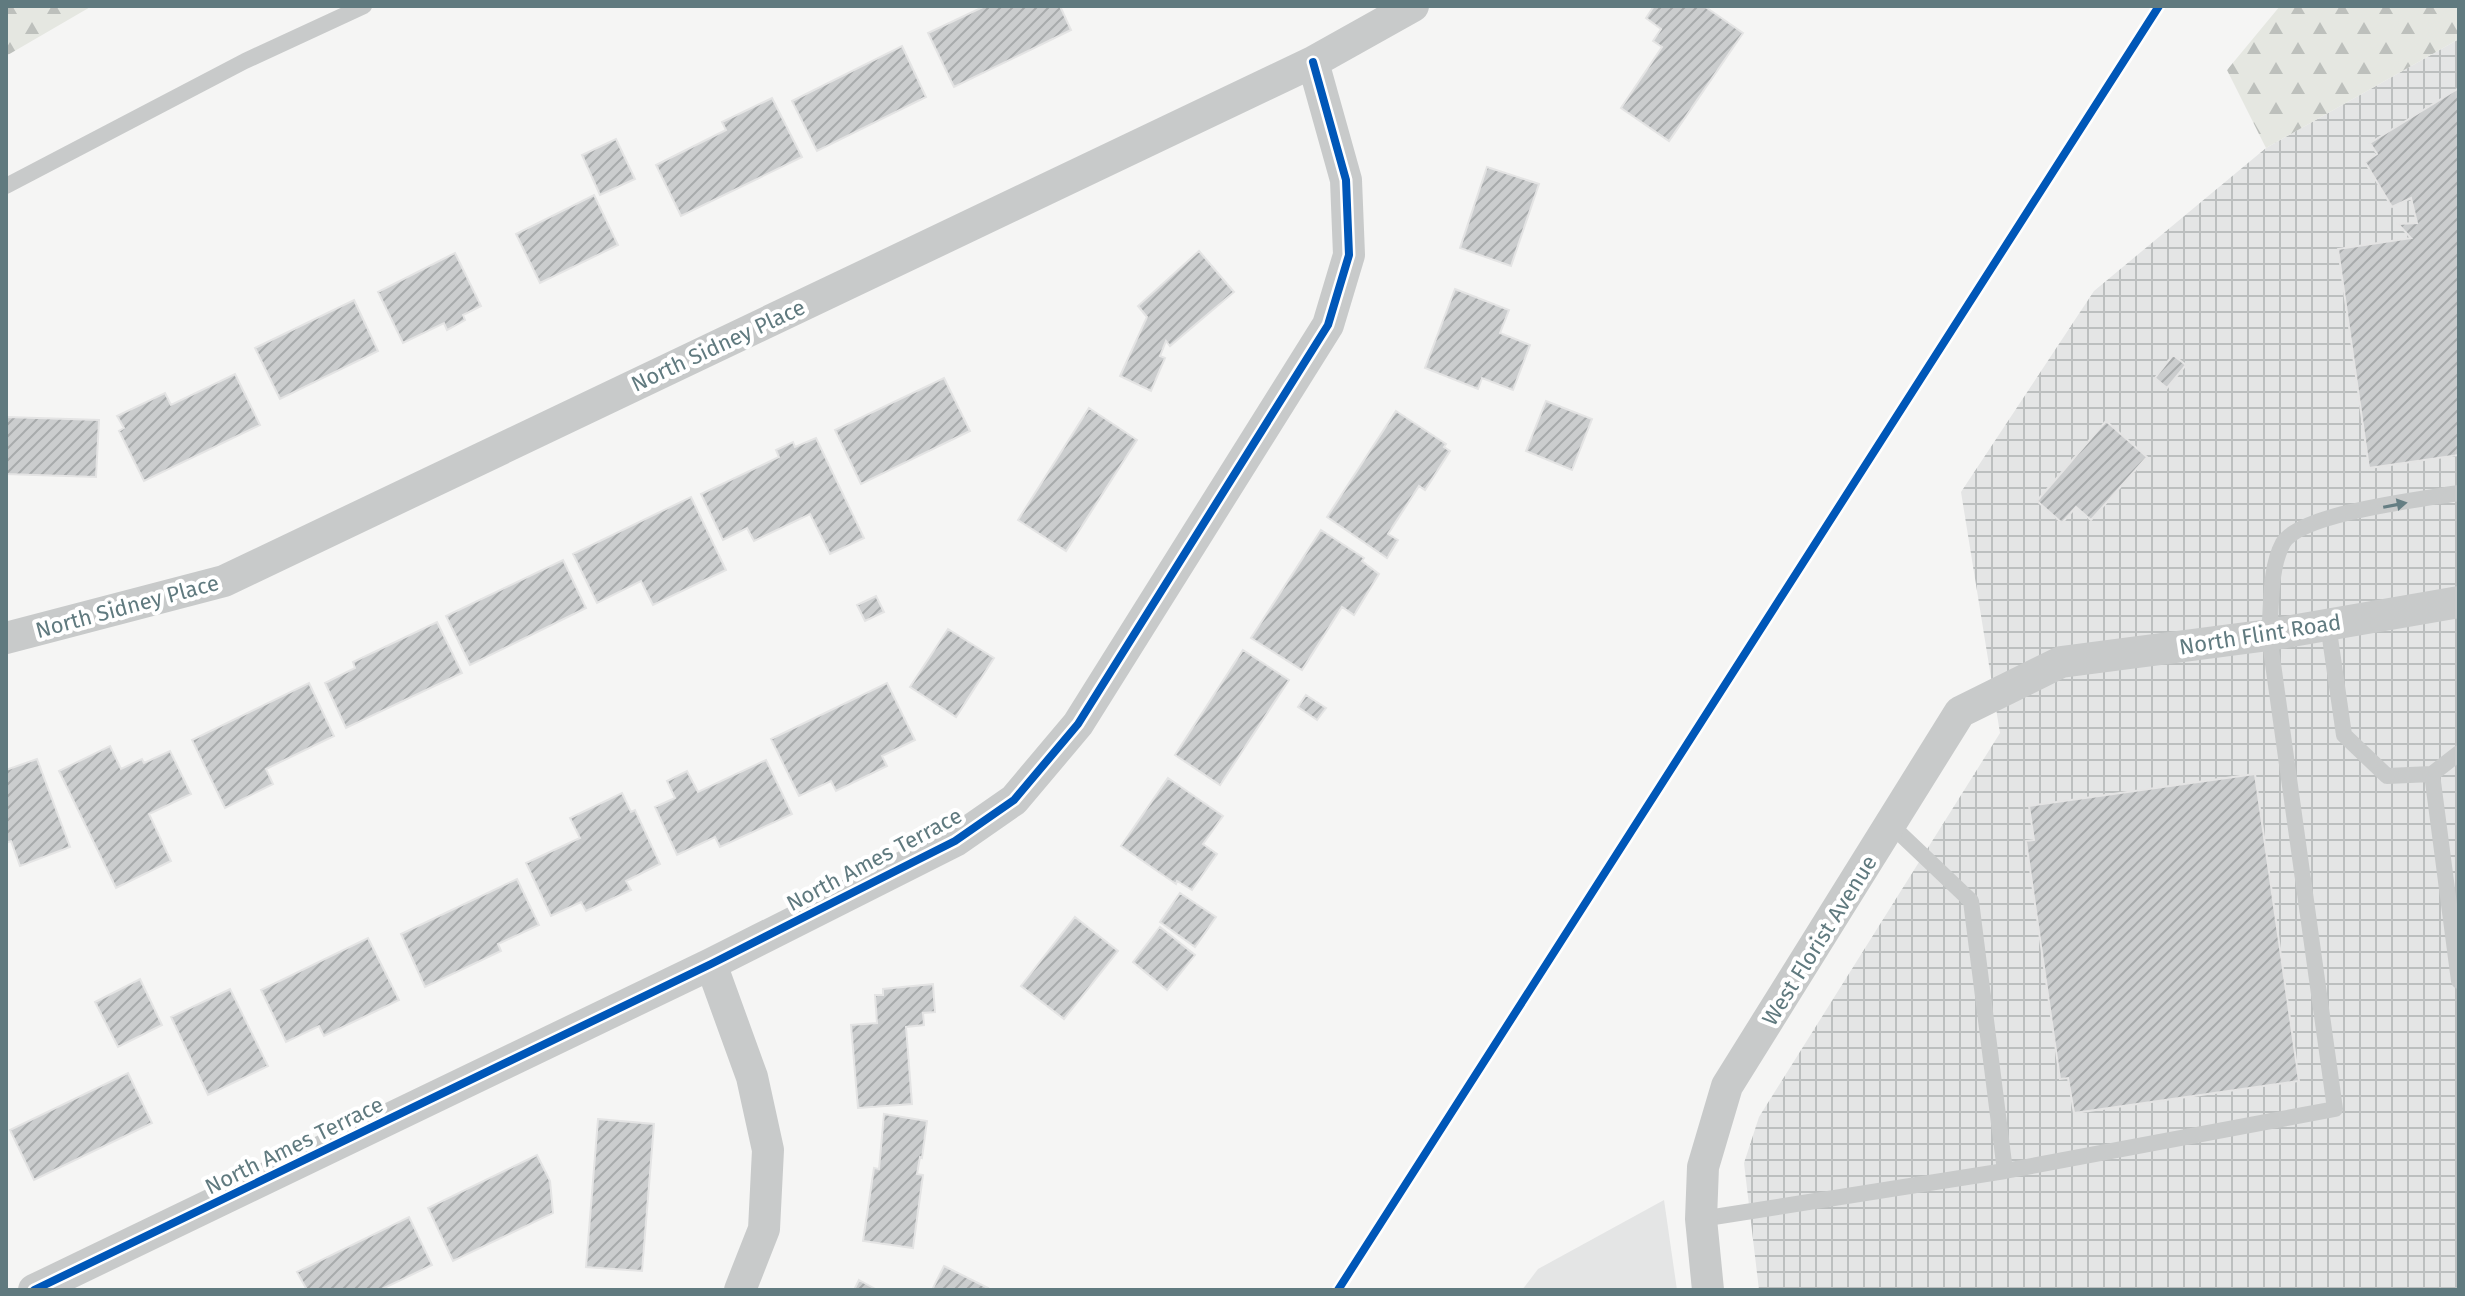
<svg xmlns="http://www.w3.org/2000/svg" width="2465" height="1296" font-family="'Fira Sans',sans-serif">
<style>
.built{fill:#e4e5e5}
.industrial{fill:url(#industrial-grid)}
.forest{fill:url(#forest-firs)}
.building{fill:url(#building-hatch);stroke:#e4e4e4;stroke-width:2}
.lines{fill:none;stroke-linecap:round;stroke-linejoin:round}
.service{stroke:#c8caca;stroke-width:16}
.minor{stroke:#c8caca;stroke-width:32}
.cycleway-casing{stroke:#fff;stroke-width:13}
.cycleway{stroke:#0057b8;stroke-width:8}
.oneway{fill:#657e83}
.labels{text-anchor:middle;stroke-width:8;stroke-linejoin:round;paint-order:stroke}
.street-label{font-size:22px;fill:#607a7f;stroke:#fff}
</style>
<defs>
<pattern id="industrial-grid" width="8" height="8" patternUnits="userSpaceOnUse" patternTransform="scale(2)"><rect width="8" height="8" fill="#e4e5e5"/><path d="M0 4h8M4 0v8" fill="none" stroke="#bcbfbf"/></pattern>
<pattern id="forest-firs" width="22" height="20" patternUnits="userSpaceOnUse" patternTransform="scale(2)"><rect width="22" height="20" fill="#e5e7e1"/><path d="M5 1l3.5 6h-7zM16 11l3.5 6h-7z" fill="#bdc0bc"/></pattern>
<pattern id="building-hatch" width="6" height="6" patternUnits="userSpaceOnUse" patternTransform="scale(2)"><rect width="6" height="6" fill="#cbcdce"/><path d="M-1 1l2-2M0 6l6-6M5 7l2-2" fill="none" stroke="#a8abac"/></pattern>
</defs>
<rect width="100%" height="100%" fill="#f5f5f4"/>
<path class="built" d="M1664,1200l13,90h-155l16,-21z"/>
<path class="industrial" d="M2459,39v1251h-700l-15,-127 15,-46 241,-384 -39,-241 133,-201 172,-143z"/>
<path class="forest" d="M6,6h86l-86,50z
M2280,6h179v33l-193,109 -39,-78z"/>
<path class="building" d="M985,6h75l11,24 -117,57 -26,-54z
M1654,6h50l39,27 -74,108 -48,-33 41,-61 -9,-6 8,-12 -15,-11z
M902,46l24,51 -109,54 -25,-50z
M2459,88v367l-90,13 -31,-219 73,-11 -13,-14 19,-1 -6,-25 -19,9 -27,-45 12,-8 -7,-11z
M772,98l30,59 -121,59 -25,-51 70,-35 -4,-8z
M616,139l19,40 -35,16 -18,-40z
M1487,167l52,17 -28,82 -51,-18z
M594,195l24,50 -78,38 -24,-49z
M1199,251l35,41 -64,54 -4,-5 -6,15 5,2 -14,33 -31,-15 27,-59 -9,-11z
M455,253l26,53 -18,9 2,5 -18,10 -3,-7 -41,20 -25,-51z
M1455,289l54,21 -9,23 30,12 -17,45 -31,-12 -4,11 -53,-21z
M354,300l24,51 -98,48 -25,-51z
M2173,355l13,10 -19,23 -12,-10z
M235,374l25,51 -116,56 -25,-50 5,-3 -7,-12 48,-23 6,12z
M944,378l26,53 -109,53 -26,-54z
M1546,401l46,18 -20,51 -46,-19z
M1089,408l48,32 -71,111 -48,-31z
M1396,411l50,33 -2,3 6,4 -25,39 -6,-4 -31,48 10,6 -11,18 -60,-41z
M6,417l93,3 -3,57 -90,-3z
M2106,421l41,36 -56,63 -15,-13 -14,16 -25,-22z
M816,438l48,100 -34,16 -20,-40 -56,27 -7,-13 -24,12 -22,-46 78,-37 -3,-7 17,-8 2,5z
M691,497l35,73 -73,35 -12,-24 -44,22 -24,-49z
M1321,530l43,28 -2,3 17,13 -25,41 -12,-8 -40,63 -51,-32z
M563,560l23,48 -116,57 -24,-49z
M876,596l8,16 -19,9 -8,-16z
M437,622l25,51 -116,55 -21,-45 30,-15 -2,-6z
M948,629l46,29 -38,59 -46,-30z
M1243,650l46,30 -69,105 -45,-30z
M309,683l25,53 -68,33 7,15 -48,24 -33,-68z
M887,683l28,57 -33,16 5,10 -51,25 -5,-10 -32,15 -28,-57z
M1306,695l20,13 -9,12 -19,-13z
M110,746l11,23 21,-10 2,4 26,-12 21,43 -42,20 22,47 -55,27 -57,-117z
M37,759l33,88 -50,19 -9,-25 -5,2v-73z
M766,760l26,54 -72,33 -5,-10 -38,18 -22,-48 20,-9 -8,-17 20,-10 11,21z
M2255,774l44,307 -225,32 -6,-35 -8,1 -34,-238 8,-1 -5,-34z
M1168,778l55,38 -20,28 14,10 -25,36 -15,-9 -1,3 -55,-38z
M622,793l9,19 4,-2 25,54 -34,17 5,9 -45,21 -5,-9 -30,14 -25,-53 54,-25 -10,-20z
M517,879l22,46 -41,19 3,7 -76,36 -24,-53z
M1180,893l36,24 -21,30 -35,-25z
M1075,917l43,34 -54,68 -43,-33z
M1160,927l35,28 -28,35 -34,-28z
M368,938l31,62 -75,36 -5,-10 -33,16 -25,-52z
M140,979l22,46 -44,22 -23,-45z
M933,984l2,28 -12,1 1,12 -18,2 6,77 -54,4 -7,-83 26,-2 -2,-28h8v-6z
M230,989l38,77 -60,29 -37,-78z
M128,1073l24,50 -118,57 -24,-50z
M884,1114l43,7 -5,37 -2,-1 -3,17 6,1 -10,73 -50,-7 11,-73 5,1z
M598,1119l56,5 -12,147 -56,-4z
M537,1155l13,26 3,32 -100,48 -25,-53z
M409,1217l23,48 -52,25h-73l-10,-18z
M944,1266l44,22 -1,2h-55z
M859,1280l18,10h-23z"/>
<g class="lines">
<path class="service" d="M6,186l239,-125 119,-55
M2328,624l16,111 43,41 45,-2 27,-21
M2432,774l27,207
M1890,824l81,77 34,270
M1701,1219l304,-48 330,-62 -66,-474c3,-29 0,-66 14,-92 18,-30 140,-44 176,-50"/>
<path class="minor" d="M6,638l218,-57 1089,-519 100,-56
M711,964l41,113 16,73 -4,79 -24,61
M34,1290l677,-326 244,-123 59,-41 64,-76 250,-399 21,-70 -3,-75 -33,-118
M1708,1290l-7,-71 2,-52 24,-81 233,-374 101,-50 208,-27 190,-33"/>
<g class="cycleway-casing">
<path id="cycleway" d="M34,1290l677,-326 244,-123 59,-41 64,-76 250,-399 21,-70 -3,-75 -33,-118
M1338,1290l821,-1284"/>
</g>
<use href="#cycleway" class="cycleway"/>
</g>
<defs><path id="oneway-solid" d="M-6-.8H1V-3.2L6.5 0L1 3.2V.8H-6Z" transform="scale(2)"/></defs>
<use class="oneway" href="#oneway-solid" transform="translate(2395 505) rotate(-11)"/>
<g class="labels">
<g class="street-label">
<text transform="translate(718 345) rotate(-25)" y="8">North Sidney Place</text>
<text transform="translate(127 606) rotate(-15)" y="8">North Sidney Place</text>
<text transform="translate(2260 634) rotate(-9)" y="8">North Flint Road</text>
<text transform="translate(874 859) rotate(-28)" y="8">North Ames Terrace</text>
<text transform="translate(1819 940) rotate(-58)" y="8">West Florist Avenue</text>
<text transform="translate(294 1145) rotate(-26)" y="8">North Ames Terrace</text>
</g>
</g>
<rect width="2465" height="1296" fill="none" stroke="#607a7f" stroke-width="16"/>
</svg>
